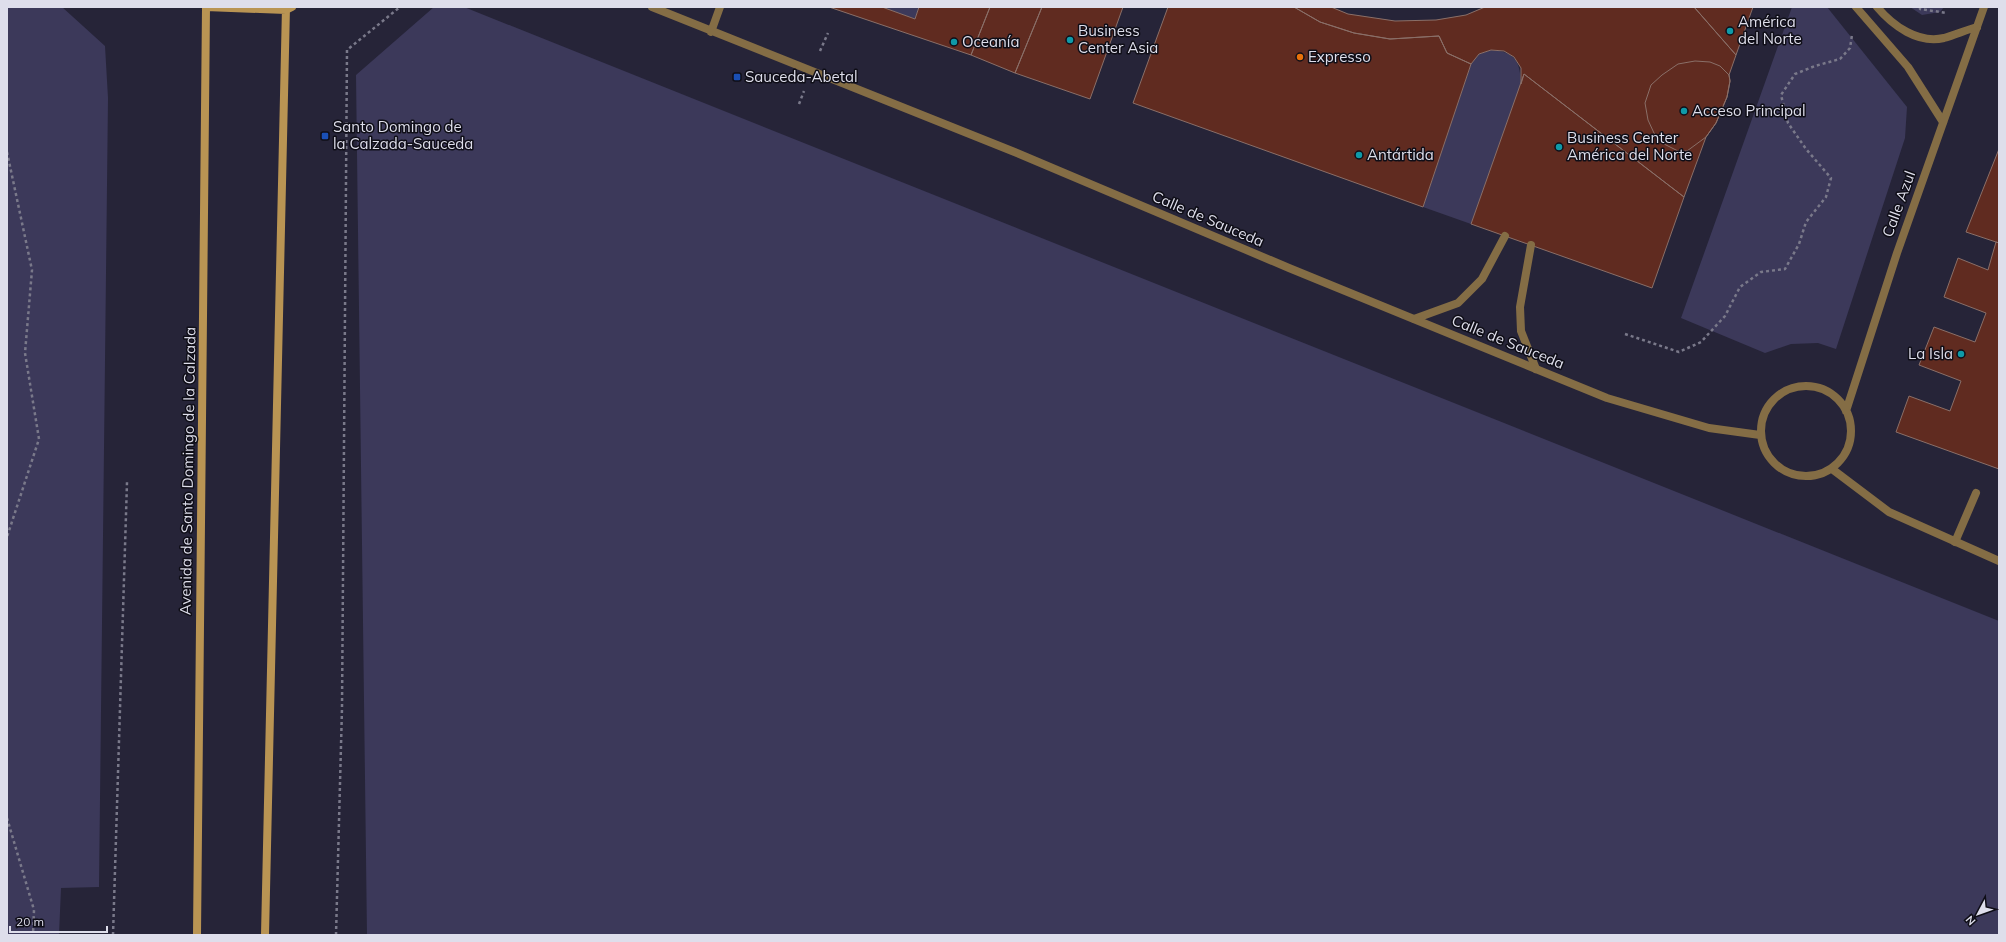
<svg xmlns="http://www.w3.org/2000/svg" width="2006" height="942" font-family="Mulish,sans-serif">
<style>
.green{fill:#3c395a}
.building{fill:#602b20;stroke:#8a6f68}
.lines{fill:none;stroke-linecap:round;stroke-linejoin:round}
.path{stroke:#7a798a;stroke-width:2.5;stroke-dasharray:3 3;stroke-linecap:butt}
.lane{stroke:#846d45;stroke-width:8}
.street{stroke:#846d45;stroke-width:8}
.secondary{stroke:#b99453;stroke-width:8}
.culture-dot{fill:#0f9aa8;stroke:#0f0e17;stroke-width:1.5}
.food-dot{fill:#e8710a;stroke:#0f0e17;stroke-width:1.5}
.transit-dot{fill:#1a4fb4;stroke:#0f0e17;stroke-width:1.5}
.labels{text-anchor:middle;stroke-width:3;stroke-linejoin:round;paint-order:stroke}
.poi-label{font-size:15px;fill:#dedeeb;stroke:#0f0e17;text-anchor:start}
.street-label{font-size:15px;fill:#dedeeb;stroke:#0f0e17}
</style>
<rect width="100%" height="100%" fill="#262438"/>
<path class="green" d="M7,7h55l43,39 3,52 -9,789 -38,1 -2,47h-52z
M434,7h30l1535,614v314h-1632l-11,-860z
M882,7h37l-4,12z
M1792,7h35l80,100 -2,31 -69,211 -18,-6 -27,1 -26,9 -84,-35z
M1910,7h34l-4,5 -18,3z
M1491,50c24,2 29,10 30,34l-50,140 -48,-17 48,-143 8,-10z"/>
<path class="building" d="M829,7h53l33,12 4,-12h71l-19,48z
M990,7h52l-27,66 -44,-18z
M1042,7h81l-33,92 -75,-26z
M1168,7h126l26,15 34,11 36,6 49,-3 8,17 24,11 -48,143 -290,-104z
M1294,7h37l17,7 47,7 41,-1 30,-5 19,-8h209l42,48 -7,20 1,6 -3,16 -11,26 -10,14 -22,60 -160,-123 -3,10v-16l-7,-11 -10,-6 -13,-1 -12,4 -8,10 -24,-11 -8,-17 -49,3 -36,-6 -34,-11z
M1694,7h59l-17,48z
M1695,61l15,1 10,4 9,9 1,6 -3,16 -11,26 -10,14 -19,14h-9l-14,-7 -10,-11 -6,-13 -3,-17 6,-18 11,-10 16,-11z
M1524,74l160,123 -32,91 -181,-64z
M1999,149v94l-33,-11z
M1996,242l3,1v226l-103,-37 13,-36 41,15 11,-30 -42,-16 15,-38 41,15 11,-29 -42,-16 14,-39 30,12z"/>
<g class="lines">
<path class="path" d="M1920,7v2l27,4
M820,51l8,-18
M799,104l5,-13
M7,152l25,118 -7,83 14,86 -32,98
M1625,334l54,18 22,-10 24,-26 15,-29 21,-15 24,-3 14,-25 7,-22 20,-25 5,-19 -25,-29 -18,-26 -7,-28 14,-21 20,-8 25,-7 10,-11 2,-13
M7,818l27,92 -1,25
M113,935l14,-453
M336,935l6,-227 5,-658 53,-43"/>
<path class="lane" d="M1856,7l52,60 35,55
M1877,7c16,19 41,37 67,31 11,-3 22,-8 33,-11
M1531,245l-11,62 1,24 15,38
M1414,319l44,-16 24,-24 23,-43
M1955,542l21,-49"/>
<path class="street" d="M652,7l365,146 272,115 318,130 102,30 51,7
M711,32l9,-25
M1761 431a45 45 0 1 1 90 0a45 45 0 1 1-90 0Z
M1846,411l51,-158 87,-246
M1832,469l57,43 110,49"/>
<path class="secondary" d="M206,7l80,3 6,-3
M197,935l9,-928
M265,935l21,-928"/>
</g>
<g class="culture-dot">
<circle cx="1730" cy="31" r="4"/>
<circle cx="1070" cy="40" r="4"/>
<circle cx="954" cy="42" r="4"/>
<circle cx="1684" cy="111" r="4"/>
<circle cx="1559" cy="147" r="4"/>
<circle cx="1359" cy="155" r="4"/>
<circle cx="1961" cy="354" r="4"/>
</g>
<circle class="food-dot" cx="1300" cy="57" r="4"/>
<g class="transit-dot">
<rect x="733" y="73" width="8" height="8" rx="2"/>
<rect x="321" y="132" width="8" height="8" rx="2"/>
</g>
<g class="labels">
<g class="poi-label">
<text x="1738" y="27">América<tspan x="1738" dy="17">del Norte</tspan></text>
<text x="1078" y="36">Business<tspan x="1078" dy="17">Center Asia</tspan></text>
<text x="962" y="47">Oceanía</text>
<text x="1308" y="62">Expresso</text>
<text x="745" y="82">Sauceda-Abetal</text>
<text x="1692" y="116">Acceso Principal</text>
<text x="333" y="132">Santo Domingo de<tspan x="333" dy="17">la Calzada-Sauceda</tspan></text>
<text x="1567" y="143">Business Center<tspan x="1567" dy="17">América del Norte</tspan></text>
<text x="1367" y="160">Antártida</text>
<text x="1953" y="359" text-anchor="end">La Isla</text>
</g>
<g class="street-label">
<text transform="translate(1899 204) rotate(-70)" y="5">Calle Azul</text>
<text transform="translate(1208 219) rotate(23)" y="5">Calle de Sauceda</text>
<text transform="translate(1508 342) rotate(22)" y="5">Calle de Sauceda</text>
<text transform="translate(188 471) rotate(-89)" y="5">Avenida de Santo Domingo de la Calzada</text>
</g>
</g>
<rect width="2006" height="942" fill="none" stroke="#dedeeb" stroke-width="16"/>
<g transform="translate(1978 914) rotate(229)" stroke="#0f0e17" stroke-width="3" paint-order="stroke">
<path d="M0-3L7 15L0 10L-7 15Z" fill="#dedeeb"/>
<text y="-6" font-size="11" font-weight="bold" text-anchor="middle" fill="#dedeeb">N</text>
</g>
<path d="M10 926v6h97v-6" fill="none" stroke="#dedeeb" stroke-width="2"/>
<text x="16" y="926" font-size="12" fill="#dedeeb" stroke="#0f0e17" stroke-width="3" paint-order="stroke">20 m</text>
</svg>
